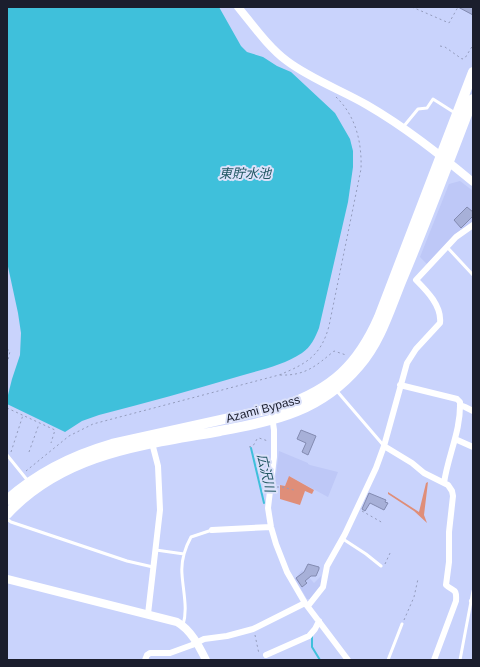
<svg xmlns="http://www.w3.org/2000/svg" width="480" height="667" font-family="Arial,'Noto Sans JP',sans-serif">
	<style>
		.built { fill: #bec8f7 }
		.green { fill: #df8e79 }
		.water { fill: #3fc0db }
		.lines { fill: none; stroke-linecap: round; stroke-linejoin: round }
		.stream { stroke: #3fc0db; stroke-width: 2 }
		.building { fill: #a7b0d8; stroke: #838bb1 }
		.path { stroke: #949cbd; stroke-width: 1; stroke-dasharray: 2 3; stroke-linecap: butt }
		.service { stroke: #fff; stroke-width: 3 }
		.minor { stroke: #fff; stroke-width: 6 }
		.tertiary { stroke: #fff; stroke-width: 8 }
		.primary { stroke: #fff; stroke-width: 10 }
		.labels { text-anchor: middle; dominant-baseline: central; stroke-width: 4; stroke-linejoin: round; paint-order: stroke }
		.street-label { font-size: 12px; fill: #1b1e2d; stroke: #dbe1fa }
		.water-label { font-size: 13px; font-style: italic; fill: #225763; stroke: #dbe1fa }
	</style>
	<rect width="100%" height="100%" fill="#c9d3fc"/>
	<path class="built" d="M 460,181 L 473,191 L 473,221 L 457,233 L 427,264 L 420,257 L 449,184 Z
		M 279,451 L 308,463 L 308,464 L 310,465 L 338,472 L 328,497 L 289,476 L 285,486 L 275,484 Z
		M 302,570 L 314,583 L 321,576 L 321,586 L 310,599 L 307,599 L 295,579 Z"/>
	<path class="green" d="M 289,476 L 314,490 L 312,494 L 305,491 L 300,505 L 280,499 L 280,485 L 285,486 Z
		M 428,482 L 424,515 L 427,523 L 414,511 L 388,494 L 388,492 L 419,512 L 426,483 Z"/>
	<path class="water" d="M 7,7 L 219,7 L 241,46 L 247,52 L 263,57 L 277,66 L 291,72 L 335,113 L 350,139 L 353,151 L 353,167 L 348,202 L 319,328 C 315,338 311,347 302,353 C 284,365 261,370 240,376 C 193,390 146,403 99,415 L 82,421 L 65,432 L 7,404 L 7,399 L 12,379 L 20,355 L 21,333 L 18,313 L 7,262 Z"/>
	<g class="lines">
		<path class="stream" d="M 251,448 L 264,503
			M 312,636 L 312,647 L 320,660"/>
	</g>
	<path class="building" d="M 458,7 L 473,7 L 473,15 Z
		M 467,207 L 473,212 L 473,216 L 461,228 L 454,220 Z
		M 301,430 L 316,436 L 308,455 L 302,452 L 306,443 L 297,439 Z
		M 369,493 L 386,500 L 385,502 L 388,503 L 384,510 L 370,503 L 365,511 L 362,509 Z
		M 308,564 L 319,567 L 319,569 L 316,576 L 311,576 L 305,581 L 307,583 L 302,587 L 296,578 L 304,572 Z"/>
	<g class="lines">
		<path class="path" d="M 412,7 L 449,23 L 458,7
			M 440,46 L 445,47 L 462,59 L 465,58 L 473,45
			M 7,349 L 10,351 L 7,365
			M 280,375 C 305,376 316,366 334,351 L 346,355
			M 7,408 L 55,430 L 51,443
			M 249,447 L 253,446 L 257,439 L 259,438 L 268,441
			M 11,452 L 23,415
			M 29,452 L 39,424
			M 26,471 L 69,436 L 93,424 L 279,375 C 306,364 321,356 329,326 L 361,169 C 362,143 356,116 336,97
			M 277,487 L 282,487 L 294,490
			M 362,511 L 383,523
			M 385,564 L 391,551
			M 404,620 L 414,597 L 418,579
			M 255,635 L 259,654"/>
		<path class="service" d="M 404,126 L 418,109 L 427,108 L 433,99 L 455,113
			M 447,247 L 473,275
			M 336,390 L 384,446
			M 7,455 L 28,481
			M 7,519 L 11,522 L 127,561 L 153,567
			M 343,539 L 366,554 L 381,566
			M 156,550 L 184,554
			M 183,625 C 188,609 183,591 182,574 C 181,562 185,548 191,537 L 212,530
			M 388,660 L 402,624
			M 460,660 L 473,591"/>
		<path class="minor" d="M 400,385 L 453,398 L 457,399 L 460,402 C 461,431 448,455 444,483
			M 460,405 L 465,407 L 473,411
			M 272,416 L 274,430 L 274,457 L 268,508 L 271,527 L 276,544 L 287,572 L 305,603 L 348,660
			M 455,439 L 473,447
			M 384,446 L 412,463 L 424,473 L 448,485 L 452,491 L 453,496 L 449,532 L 449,562 L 446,585 C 453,592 457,587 456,601 L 434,660
			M 212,530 L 271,527
			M 472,601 L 473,602
			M 308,606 L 323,587 L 327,566 L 345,534 L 376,468 L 384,446 L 407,363 L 416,349 L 440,323 C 442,306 427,291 416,280 L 456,237 L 473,225
			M 148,614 L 160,510 L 158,466 L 152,443
			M 266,655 L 309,636 L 315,629 L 319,621
			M 145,660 L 147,655 L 150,653 L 170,653 L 192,645 L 204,639 L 227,636 L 253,629 L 305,603"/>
		<path class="tertiary" d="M 238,7 C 252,24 269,48 287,61 C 311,79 341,90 367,105 C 405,127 439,154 473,182
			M 7,579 L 177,622 C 191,630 199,646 206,660"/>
		<path class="primary" d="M 7,500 C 36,474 74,455 112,444 L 283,406 C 332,389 358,365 379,317 L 473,72
			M 7,514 C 64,453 142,445 220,431 C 276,420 320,412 359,366 C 381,341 390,308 403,277 C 428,218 450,158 473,99"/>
	</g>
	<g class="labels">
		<g class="street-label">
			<text transform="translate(263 409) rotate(-15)">Azami Bypass</text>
		</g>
		<g class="water-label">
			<text x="245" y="173">東貯水池</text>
			<text transform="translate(266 473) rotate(77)">広沢川</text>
		</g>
	</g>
	<rect width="480" height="667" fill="none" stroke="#1b1e2d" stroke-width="16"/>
</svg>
